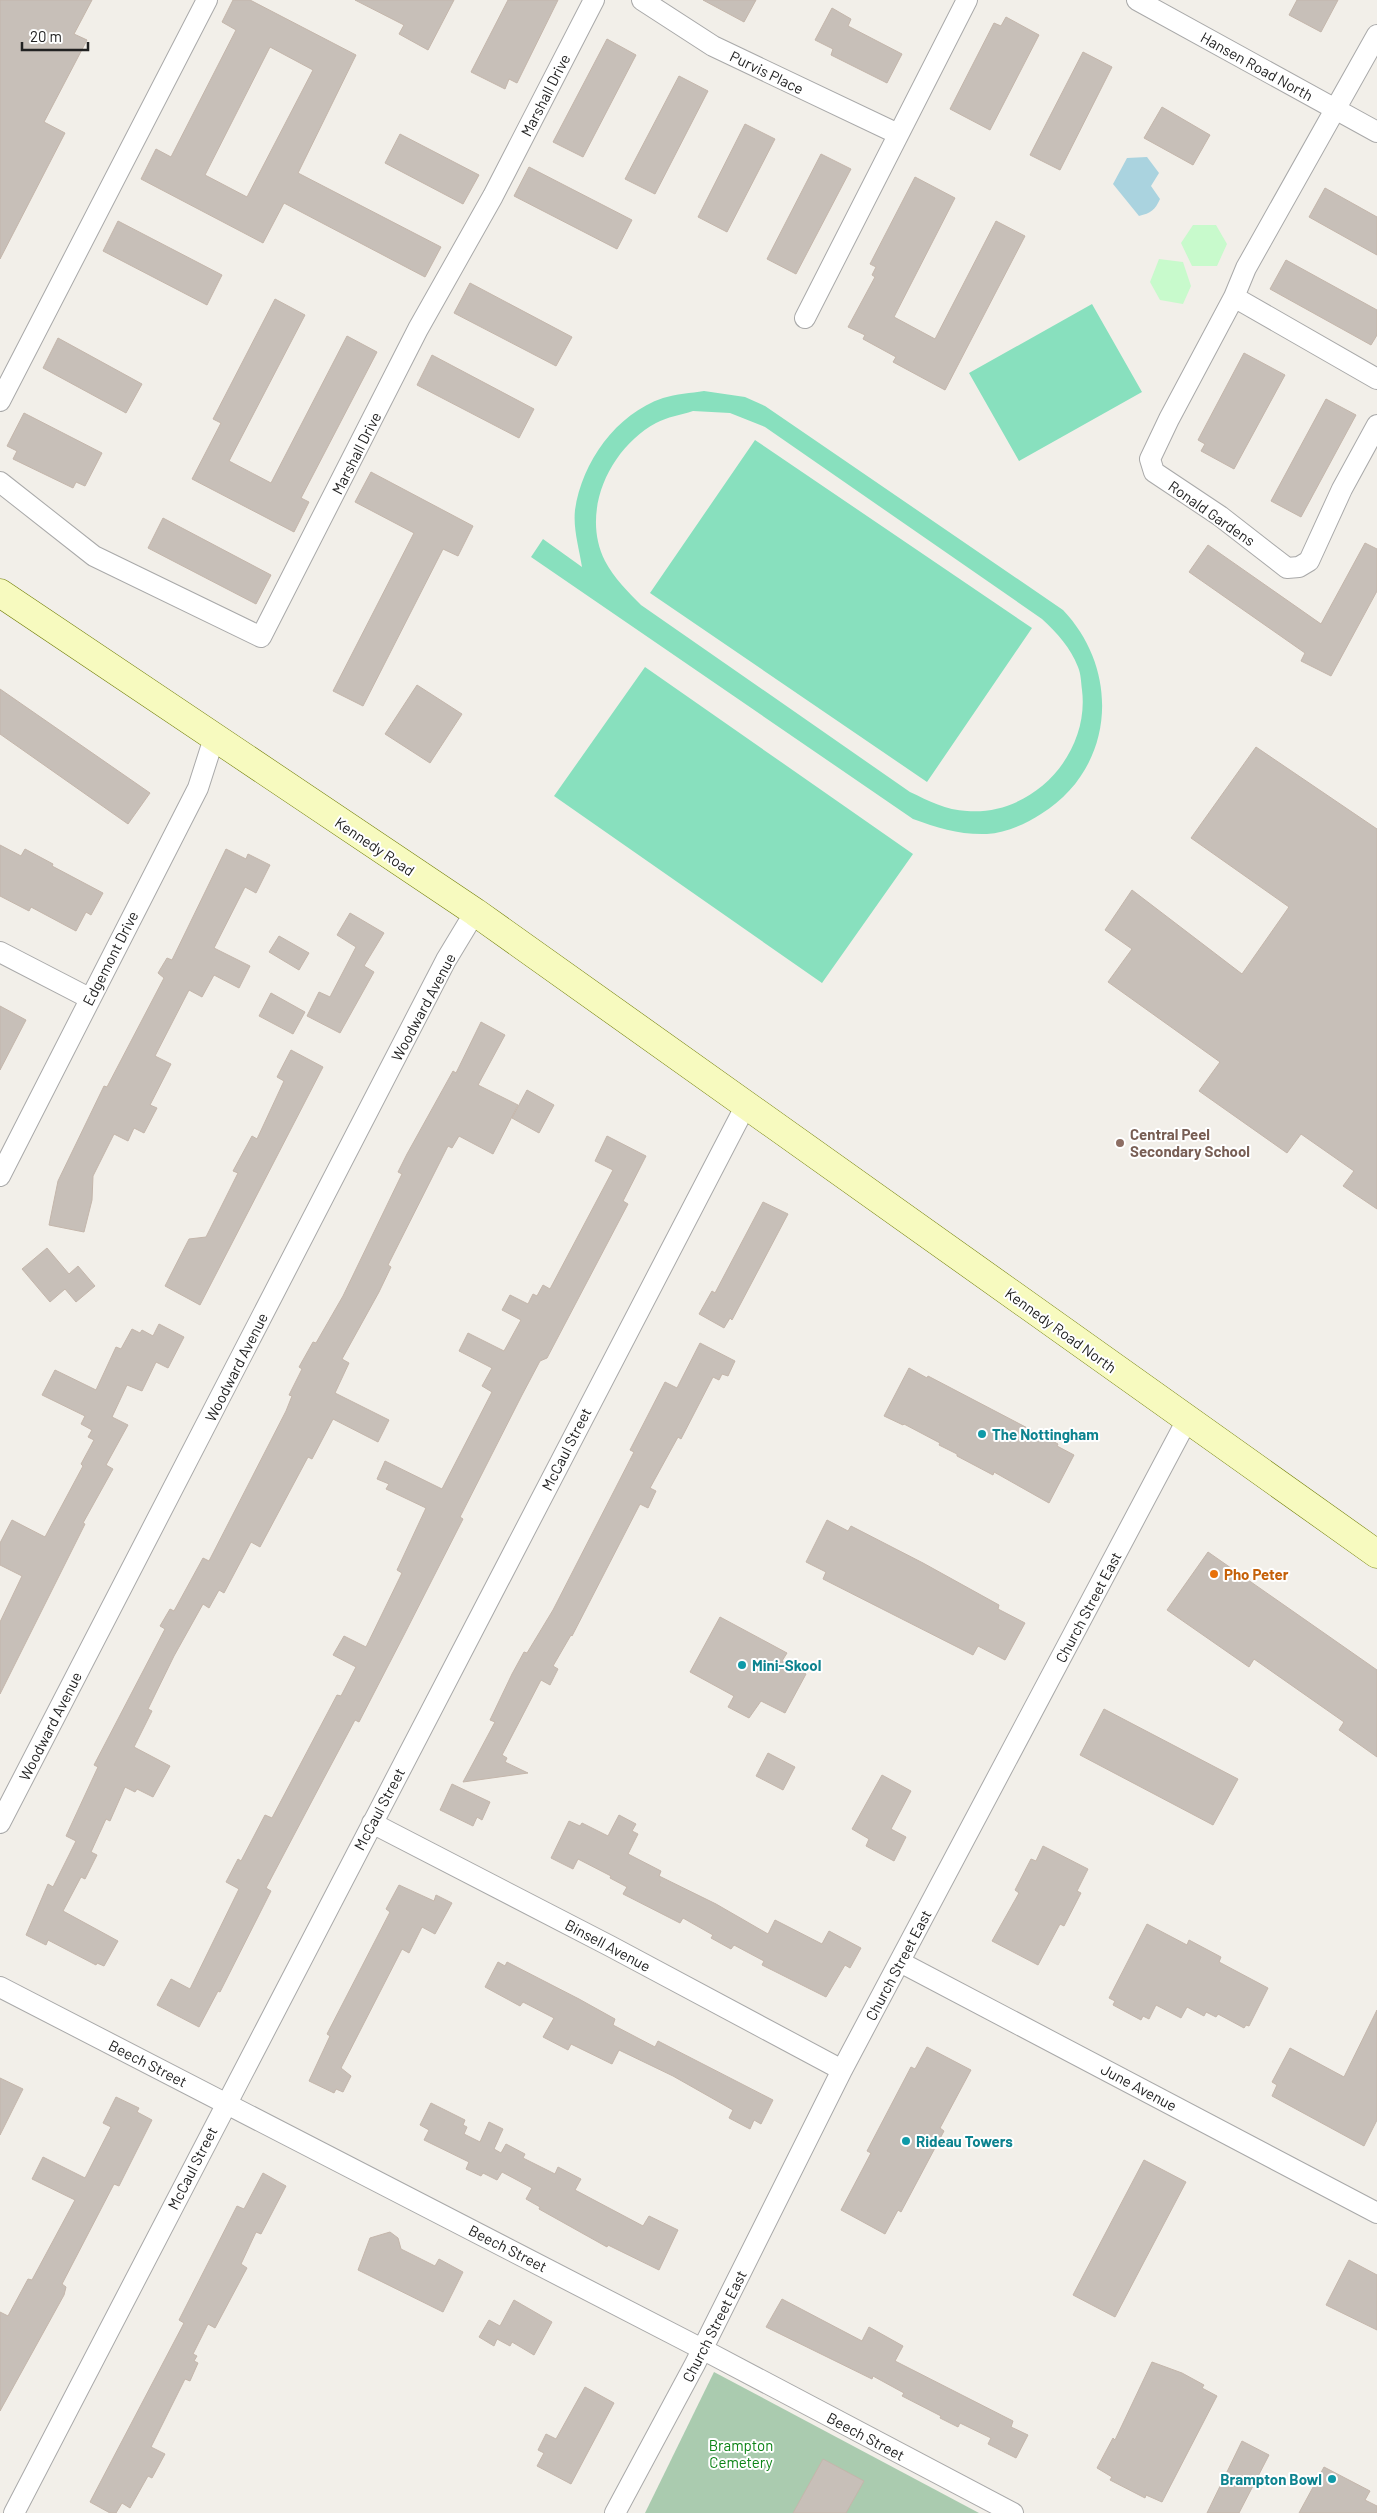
<svg xmlns="http://www.w3.org/2000/svg" width="1377" height="2513" font-family="Barlow,sans-serif">
	<style>
		.cemetery { fill: #aacbaf }
		.park { fill: #c8facc }
		.pitch { fill: #88e0be; fill-rule: evenodd }
		.water { fill: #aad3df }
		.building { fill: #c7bfb8; stroke: #c4b6ab; fill-rule: evenodd }
		.lines { fill: none; stroke-linecap: round; stroke-linejoin: round }
		.street-casing { stroke: #a9a9a9; stroke-width: 22 }
		.secondary-casing { stroke: #707d05; stroke-width: 29 }
		.street { stroke: #fff; stroke-width: 20 }
		.secondary { stroke: #f7fabf; stroke-width: 28 }
		.education-dot { fill: #8d6e63; stroke: #fff; stroke-width: 2 }
		.culture-dot { fill: #0f9aa8; stroke: #fff; stroke-width: 2 }
		.food-dot { fill: #e8710a; stroke: #fff; stroke-width: 2 }
		.labels { text-anchor: middle; dominant-baseline: central; stroke-width: 4; stroke-linejoin: round; paint-order: stroke }
		.street-label { font-size: 15px; fill: #222; stroke: #fff }
		.education-label { font-size: 15px; font-weight: bold; fill: #785e54; stroke: #fff; text-anchor: start }
		.culture-label { font-size: 15px; font-weight: bold; fill: #0d838f; stroke: #fff; text-anchor: start }
		.food-label { font-size: 15px; font-weight: bold; fill: #c56008; stroke: #fff; text-anchor: start }
		.park-label { font-size: 15px; fill: #0c8416; stroke: #fff }
	</style>
	<rect width="100%" height="100%" fill="#f2efe9"/>
	<path class="cemetery" d="M 714,2372 L 979,2513 L 645,2513 Z"/>
	<path class="park" d="M 1193,225 L 1216,225 L 1227,244 L 1217,266 L 1192,266 L 1181,243 Z
		M 1159,259 L 1183,262 L 1191,286 L 1183,304 L 1160,300 L 1150,282 Z"/>
	<path class="pitch" d="M 1092,304 L 1142,392 L 1019,461 L 969,373 Z
		M 704,391 L 745,397 L 765,406 L 1063,610 C 1122,672 1114,769 1041,814 C 1026,824 1005,833 987,834 C 960,835 938,828 913,819 L 531,557 L 543,539 L 582,567 C 579,548 573,529 575,510 C 582,462 616,414 663,398 C 676,394 691,393 704,391 ZM 693,411 L 730,413 L 765,427 L 1042,619 C 1058,634 1070,647 1078,667 C 1081,674 1081,682 1082,690 C 1090,754 1033,816 967,811 C 946,810 929,801 910,792 L 641,605 C 628,592 614,578 605,561 C 580,511 610,448 656,423 C 667,417 681,415 693,411 Z
		M 755,440 L 1032,628 L 927,782 L 650,593 Z
		M 645,667 L 913,854 L 822,983 L 554,796 Z"/>
	<path class="water" d="M 1147,157 L 1159,173 L 1151,186 L 1160,199 C 1155,210 1151,213 1139,216 L 1113,184 L 1127,158 Z"/>
	<path class="building" d="M 0,0 L 92,0 L 74,34 L 87,40 L 44,122 L 65,133 L 0,259 Z
		M 233,0 L 250,0 L 356,55 L 298,173 L 441,247 L 425,277 L 284,203 L 263,243 L 141,179 L 156,149 L 171,157 L 236,30 L 222,22 ZM 270,47 L 313,70 L 247,197 L 205,175 Z
		M 355,0 L 454,0 L 428,50 L 399,34 L 404,25 Z
		M 508,0 L 558,0 L 517,83 L 509,79 L 505,89 L 471,72 Z
		M 703,0 L 756,0 L 744,22 Z
		M 1297,0 L 1338,0 L 1321,32 L 1289,15 Z
		M 832,8 L 851,19 L 848,26 L 902,54 L 887,83 L 831,55 L 833,49 L 815,40 Z
		M 1006,17 L 1039,35 L 990,130 L 950,109 L 994,23 L 1001,26 Z
		M 607,39 L 636,55 L 583,157 L 553,142 Z
		M 1083,52 L 1112,67 L 1060,170 L 1030,155 Z
		M 679,76 L 708,91 L 655,194 L 625,179 Z
		M 1162,107 L 1210,135 L 1193,165 L 1144,138 Z
		M 745,124 L 775,139 L 727,232 L 698,217 Z
		M 400,134 L 479,175 L 463,204 L 385,163 Z
		M 821,154 L 851,169 L 796,274 L 767,259 Z
		M 529,167 L 632,220 L 617,249 L 514,196 Z
		M 915,177 L 955,198 L 894,317 L 935,339 L 996,221 L 1025,236 L 945,390 L 893,362 L 896,357 L 863,339 L 865,335 L 848,327 L 875,277 L 872,275 L 876,267 L 870,264 Z
		M 1325,188 L 1377,217 L 1377,255 L 1309,217 Z
		M 118,221 L 222,275 L 207,305 L 103,251 Z
		M 1286,260 L 1377,310 L 1377,335 L 1371,345 L 1270,289 Z
		M 470,283 L 572,337 L 556,366 L 454,313 Z
		M 275,299 L 305,315 L 229,461 L 271,483 L 347,336 L 377,352 L 301,498 L 309,502 L 294,532 L 192,479 L 221,423 L 213,419 Z
		M 58,338 L 142,384 L 126,413 L 43,368 Z
		M 1244,353 L 1285,375 L 1234,469 L 1201,451 L 1205,444 L 1198,440 Z
		M 432,355 L 534,409 L 519,438 L 417,385 Z
		M 1326,399 L 1356,415 L 1301,517 L 1271,501 Z
		M 24,413 L 102,453 L 85,486 L 76,482 L 73,488 L 13,459 L 17,451 L 7,446 Z
		M 371,472 L 473,526 L 458,556 L 443,549 L 363,706 L 333,691 L 414,533 L 355,502 Z
		M 163,518 L 271,575 L 256,604 L 148,548 Z
		M 1365,543 L 1377,549 L 1377,591 L 1331,676 L 1301,661 L 1305,653 L 1189,572 L 1208,545 L 1321,624 Z
		M 417,685 L 462,714 L 430,763 L 385,734 Z
		M 0,689 L 150,793 L 128,824 L 0,734 Z
		M 1256,747 L 1377,829 L 1377,1209 L 1343,1186 L 1354,1171 L 1301,1134 L 1287,1153 L 1199,1091 L 1220,1062 L 1108,982 L 1132,949 L 1105,930 L 1132,890 L 1242,974 L 1289,907 L 1191,838 Z
		M 0,845 L 21,856 L 25,849 L 53,864 L 52,866 L 103,893 L 91,915 L 86,912 L 76,931 L 31,907 L 29,911 L 0,896 Z
		M 226,849 L 246,859 L 248,854 L 270,865 L 256,893 L 245,887 L 214,948 L 250,966 L 239,988 L 214,975 L 202,997 L 189,990 L 155,1056 L 171,1064 L 150,1105 L 157,1108 L 144,1133 L 134,1128 L 128,1141 L 114,1134 L 93,1176 L 92,1200 L 84,1232 L 49,1225 L 58,1181 L 104,1086 L 107,1087 L 164,978 L 158,973 L 167,958 L 172,960 Z
		M 350,913 L 384,933 L 364,966 L 374,972 L 340,1033 L 307,1016 L 319,992 L 330,997 L 356,947 L 337,935 Z
		M 279,936 L 309,953 L 299,970 L 269,952 Z
		M 271,993 L 305,1012 L 293,1034 L 259,1016 Z
		M 0,1006 L 26,1020 L 0,1070 Z
		M 481,1022 L 505,1035 L 478,1085 L 518,1105 L 493,1154 L 459,1136 L 452,1148 L 448,1146 L 388,1265 L 391,1267 L 379,1292 L 342,1359 L 349,1363 L 335,1393 L 389,1420 L 378,1442 L 333,1419 L 312,1459 L 308,1457 L 260,1547 L 251,1542 L 224,1593 L 219,1590 L 209,1608 L 203,1604 L 174,1656 L 148,1709 L 152,1711 L 134,1747 L 170,1766 L 153,1797 L 137,1789 L 135,1792 L 125,1787 L 110,1821 L 106,1819 L 91,1852 L 97,1855 L 85,1879 L 81,1877 L 63,1911 L 118,1941 L 104,1966 L 97,1963 L 96,1965 L 48,1940 L 46,1945 L 26,1935 L 48,1884 L 53,1887 L 76,1841 L 66,1836 L 98,1767 L 94,1765 L 165,1629 L 160,1626 L 170,1609 L 174,1611 L 203,1558 L 209,1561 L 286,1411 L 292,1396 L 289,1395 L 302,1369 L 299,1367 L 313,1342 L 316,1343 L 343,1296 L 402,1174 L 398,1172 L 407,1154 L 453,1071 L 456,1073 Z
		M 291,1050 L 323,1067 L 200,1305 L 165,1286 L 189,1239 L 206,1237 L 238,1173 L 233,1171 L 252,1136 L 257,1139 L 284,1081 L 277,1077 Z
		M 527,1090 L 554,1105 L 539,1133 L 512,1118 Z
		M 607,1136 L 646,1156 L 623,1201 L 628,1204 L 547,1358 L 540,1361 L 522,1395 L 460,1517 L 463,1519 L 405,1633 L 359,1722 L 355,1720 L 323,1780 L 266,1888 L 271,1891 L 220,1992 L 218,1991 L 199,2027 L 157,2005 L 171,1979 L 190,1989 L 239,1889 L 226,1882 L 238,1859 L 241,1861 L 265,1815 L 272,1818 L 337,1695 L 341,1696 L 356,1667 L 333,1655 L 344,1636 L 366,1647 L 402,1573 L 397,1570 L 426,1508 L 386,1489 L 389,1484 L 377,1479 L 385,1461 L 442,1489 L 492,1392 L 482,1386 L 492,1368 L 459,1351 L 468,1333 L 504,1351 L 521,1320 L 502,1310 L 510,1295 L 528,1304 L 533,1294 L 537,1296 L 543,1285 L 550,1289 L 613,1170 L 595,1161 Z
		M 763,1202 L 788,1214 L 732,1320 L 730,1318 L 724,1328 L 699,1314 L 712,1291 L 715,1293 Z
		M 47,1248 L 69,1274 L 78,1266 L 95,1286 L 76,1302 L 65,1289 L 50,1302 L 22,1269 Z
		M 159,1324 L 184,1337 L 168,1368 L 156,1362 L 142,1391 L 127,1385 L 112,1417 L 128,1425 L 106,1465 L 113,1469 L 83,1523 L 85,1524 L 0,1694 L 0,1622 L 22,1576 L 0,1565 L 0,1543 L 12,1520 L 45,1537 L 83,1466 L 81,1464 L 94,1440 L 88,1437 L 92,1430 L 81,1424 L 85,1416 L 42,1395 L 55,1370 L 96,1390 L 116,1347 L 121,1349 L 132,1329 L 140,1333 L 142,1330 L 153,1336 Z
		M 700,1343 L 735,1361 L 728,1376 L 722,1374 L 719,1380 L 713,1377 L 681,1439 L 678,1437 L 650,1488 L 656,1491 L 648,1508 L 640,1504 L 572,1636 L 571,1635 L 553,1666 L 558,1669 L 550,1685 L 541,1680 L 502,1755 L 507,1758 L 505,1762 L 528,1773 L 463,1782 L 495,1722 L 490,1720 L 512,1674 L 524,1652 L 527,1653 L 553,1610 L 634,1452 L 630,1450 L 665,1382 L 677,1388 Z
		M 909,1368 L 927,1378 L 928,1376 L 1058,1444 L 1057,1446 L 1074,1455 L 1049,1503 L 994,1472 L 993,1475 L 957,1456 L 957,1454 L 939,1445 L 940,1443 L 904,1424 L 903,1425 L 884,1416 Z
		M 827,1520 L 848,1531 L 851,1526 L 923,1563 L 999,1605 L 998,1609 L 1025,1623 L 1005,1660 L 978,1646 L 973,1655 L 823,1579 L 826,1572 L 806,1562 Z
		M 1208,1552 L 1377,1670 L 1377,1757 L 1339,1730 L 1344,1722 L 1254,1659 L 1249,1667 L 1167,1610 Z
		M 720,1617 L 787,1653 L 782,1661 L 806,1674 L 785,1713 L 761,1701 L 749,1718 L 728,1707 L 734,1696 L 690,1672 Z
		M 1104,1709 L 1238,1779 L 1213,1825 L 1080,1755 Z
		M 768,1753 L 795,1767 L 783,1790 L 756,1776 Z
		M 882,1775 L 911,1791 L 891,1829 L 906,1837 L 894,1861 L 866,1846 L 869,1839 L 852,1829 Z
		M 452,1784 L 490,1802 L 482,1820 L 477,1817 L 473,1826 L 440,1810 Z
		M 619,1815 L 636,1824 L 632,1831 L 638,1834 L 628,1854 L 661,1871 L 659,1876 L 716,1904 L 768,1934 L 775,1920 L 822,1944 L 829,1931 L 861,1948 L 850,1968 L 845,1965 L 826,1997 L 762,1965 L 764,1961 L 734,1945 L 731,1949 L 711,1938 L 713,1935 L 683,1918 L 680,1923 L 623,1894 L 627,1887 L 610,1878 L 611,1876 L 578,1859 L 573,1869 L 551,1858 L 569,1821 L 580,1826 L 582,1823 L 608,1836 Z
		M 1043,1846 L 1088,1869 L 1077,1891 L 1081,1893 L 1064,1926 L 1060,1924 L 1038,1965 L 992,1941 L 1019,1893 L 1015,1890 L 1031,1859 L 1036,1861 Z
		M 399,1885 L 434,1901 L 436,1895 L 452,1903 L 435,1934 L 422,1927 L 409,1953 L 402,1949 L 341,2068 L 351,2076 L 343,2092 L 336,2089 L 334,2093 L 309,2081 L 330,2036 L 327,2034 L 390,1912 L 386,1909 Z
		M 1147,1924 L 1187,1945 L 1189,1940 L 1221,1957 L 1219,1962 L 1268,1988 L 1249,2026 L 1246,2025 L 1244,2028 L 1218,2014 L 1216,2017 L 1206,2012 L 1204,2016 L 1187,2007 L 1181,2018 L 1156,2005 L 1149,2019 L 1143,2016 L 1141,2020 L 1113,2005 L 1115,2001 L 1109,1998 Z
		M 498,1962 L 505,1966 L 507,1962 L 579,1999 L 615,2019 L 613,2025 L 655,2047 L 658,2041 L 773,2100 L 761,2124 L 754,2120 L 750,2129 L 729,2118 L 733,2110 L 673,2076 L 619,2050 L 612,2064 L 571,2044 L 568,2050 L 543,2037 L 554,2018 L 523,2002 L 520,2006 L 485,1987 Z
		M 1377,2010 L 1377,2120 L 1364,2146 L 1272,2096 L 1277,2085 L 1272,2082 L 1290,2048 L 1344,2077 Z
		M 927,2047 L 971,2070 L 940,2128 L 944,2131 L 901,2212 L 898,2210 L 885,2234 L 841,2210 L 871,2153 L 867,2151 L 911,2067 L 915,2069 Z
		M 0,2078 L 23,2089 L 0,2135 Z
		M 116,2097 L 139,2108 L 137,2112 L 152,2120 L 119,2186 L 114,2184 L 62,2284 L 66,2287 L 64,2295 L 0,2411 L 0,2312 L 8,2316 L 28,2279 L 32,2280 L 75,2200 L 32,2179 L 43,2157 L 85,2178 L 111,2127 L 103,2123 Z
		M 431,2103 L 465,2120 L 463,2125 L 467,2127 L 464,2134 L 480,2142 L 489,2122 L 503,2129 L 494,2149 L 501,2153 L 506,2144 L 525,2154 L 523,2158 L 555,2174 L 558,2167 L 581,2179 L 575,2190 L 643,2226 L 649,2216 L 678,2230 L 659,2270 L 608,2245 L 607,2247 L 539,2209 L 540,2207 L 526,2199 L 532,2188 L 502,2172 L 497,2180 L 483,2173 L 481,2176 L 466,2169 L 469,2162 L 424,2140 L 429,2130 L 420,2125 Z
		M 1144,2160 L 1186,2182 L 1115,2317 L 1073,2295 Z
		M 263,2173 L 286,2186 L 261,2234 L 256,2232 L 241,2264 L 247,2268 L 215,2328 L 208,2324 L 193,2354 L 197,2356 L 194,2361 L 198,2363 L 190,2381 L 185,2379 L 151,2447 L 165,2454 L 152,2478 L 148,2476 L 130,2508 L 122,2503 L 116,2513 L 110,2513 L 90,2502 L 184,2323 L 179,2320 L 237,2206 L 244,2209 Z
		M 390,2232 L 398,2238 L 401,2249 L 435,2266 L 439,2259 L 463,2272 L 443,2312 L 358,2270 L 370,2238 Z
		M 1349,2260 L 1377,2275 L 1377,2330 L 1326,2305 Z
		M 782,2299 L 862,2341 L 869,2327 L 903,2346 L 895,2361 L 1013,2421 L 1011,2427 L 1028,2435 L 1016,2458 L 988,2444 L 991,2438 L 960,2423 L 958,2427 L 940,2418 L 941,2416 L 902,2396 L 904,2393 L 873,2376 L 872,2379 L 766,2327 Z
		M 514,2300 L 552,2322 L 534,2355 L 512,2342 L 510,2346 L 497,2339 L 494,2346 L 479,2337 L 489,2320 L 500,2326 Z
		M 1152,2362 L 1182,2373 L 1204,2385 L 1202,2388 L 1217,2396 L 1162,2502 L 1146,2495 L 1145,2498 L 1110,2480 L 1112,2477 L 1097,2468 L 1113,2438 L 1115,2440 Z
		M 585,2387 L 614,2403 L 571,2484 L 537,2466 L 544,2453 L 538,2450 L 546,2434 L 556,2439 Z
		M 1242,2441 L 1269,2455 L 1239,2513 L 1207,2513 Z
		M 823,2459 L 864,2481 L 846,2513 L 793,2513 Z
		M 1324,2467 L 1370,2491 L 1365,2500 L 1377,2506 L 1377,2513 L 1299,2513 Z"/>
	<g class="lines">
		<g class="street-casing">
			<path id="street" d="M 642,0 L 713,46 L 898,134
				M 1137,0 L 1377,132
				M 1377,35 L 1246,268 L 1234,297 L 1169,419 L 1150,459 L 1154,472 L 1220,516 L 1287,568 L 1299,567 L 1309,561 L 1342,489 L 1377,425
				M 1234,297 L 1377,379
				M 805,318 L 967,0
				M 0,401 L 207,0
				M 0,482 L 94,556 L 261,637 L 418,329 L 493,196 L 594,0
				M 0,952 L 89,998
				M 0,1176 L 198,788 L 214,738
				M 0,1823 L 446,960 L 475,912
				M 372,1823 L 610,1946 L 842,2070
				M 900,1962 L 1377,2213
				M 0,1987 L 702,2349 L 1013,2513
				M 14,2513 L 746,1105
				M 615,2513 L 695,2364 L 842,2070 L 1187,1420"/>
		</g>
		<g class="secondary-casing">
			<path id="secondary" d="M 0,593 L 475,912 L 1377,1554"/>
		</g>
		<use href="#street" class="street"/>
		<use href="#secondary" class="secondary"/>
	</g>
	<circle class="education-dot" cx="1120" cy="1143" r="5"/>
	<g class="culture-dot">
		<circle cx="982" cy="1434" r="5"/>
		<circle cx="742" cy="1665" r="5"/>
		<circle cx="906" cy="2141" r="5"/>
		<circle cx="1332" cy="2479" r="5"/>
	</g>
	<circle class="food-dot" cx="1214" cy="1574" r="5"/>
	<g class="labels">
		<g class="street-label">
			<text transform="translate(1257 66) rotate(29)">Hansen Road North</text>
			<text transform="translate(767 72) rotate(26)">Purvis Place</text>
			<text transform="translate(545 95) rotate(-63)">Marshall Drive</text>
			<text transform="translate(356 453) rotate(-63)">Marshall Drive</text>
			<text transform="translate(1212 513) rotate(35)">Ronald Gardens</text>
			<text transform="translate(375 846) rotate(34)">Kennedy Road</text>
			<text transform="translate(110 958) rotate(-63)">Edgemont Drive</text>
			<text transform="translate(423 1007) rotate(-62)">Woodward Avenue</text>
			<text transform="translate(1061 1330) rotate(36)">Kennedy Road North</text>
			<text transform="translate(236 1367) rotate(-63)">Woodward Avenue</text>
			<text transform="translate(566 1449) rotate(-63)">McCaul Street</text>
			<text transform="translate(1088 1607) rotate(-62)">Church Street East</text>
			<text transform="translate(50 1726) rotate(-63)">Woodward Avenue</text>
			<text transform="translate(379 1809) rotate(-62)">McCaul Street</text>
			<text transform="translate(608 1945) rotate(28)">Binsell Avenue</text>
			<text transform="translate(898 1965) rotate(-62)">Church Street East</text>
			<text transform="translate(148 2063) rotate(27)">Beech Street</text>
			<text transform="translate(1139 2087) rotate(28)">June Avenue</text>
			<text transform="translate(192 2168) rotate(-63)">McCaul Street</text>
			<text transform="translate(508 2248) rotate(27)">Beech Street</text>
			<text transform="translate(714 2326) rotate(-63)">Church Street East</text>
			<text transform="translate(866 2436) rotate(28)">Beech Street</text>
		</g>
		<g class="education-label">
			<text x="1130" y="1134">Central Peel<tspan x="1130" dy="17">Secondary School</tspan></text>
		</g>
		<g class="culture-label">
			<text x="992" y="1434">The Nottingham</text>
			<text x="752" y="1665">Mini-Skool</text>
			<text x="916" y="2141">Rideau Towers</text>
			<text x="1322" y="2479" text-anchor="end">Brampton Bowl</text>
		</g>
		<g class="food-label">
			<text x="1224" y="1574">Pho Peter</text>
		</g>
		<g class="park-label">
			<text x="741" y="2445">Brampton<tspan x="741" dy="17">Cemetery</tspan></text>
		</g>
	</g>
	<path d="M22 42v8h66v-8" fill="none" stroke="#222222" stroke-width="2.5"/>
	<text x="30" y="42" font-size="15" fill="#222222" stroke="#ffffff" stroke-width="4" paint-order="stroke">20 m</text>
</svg>
